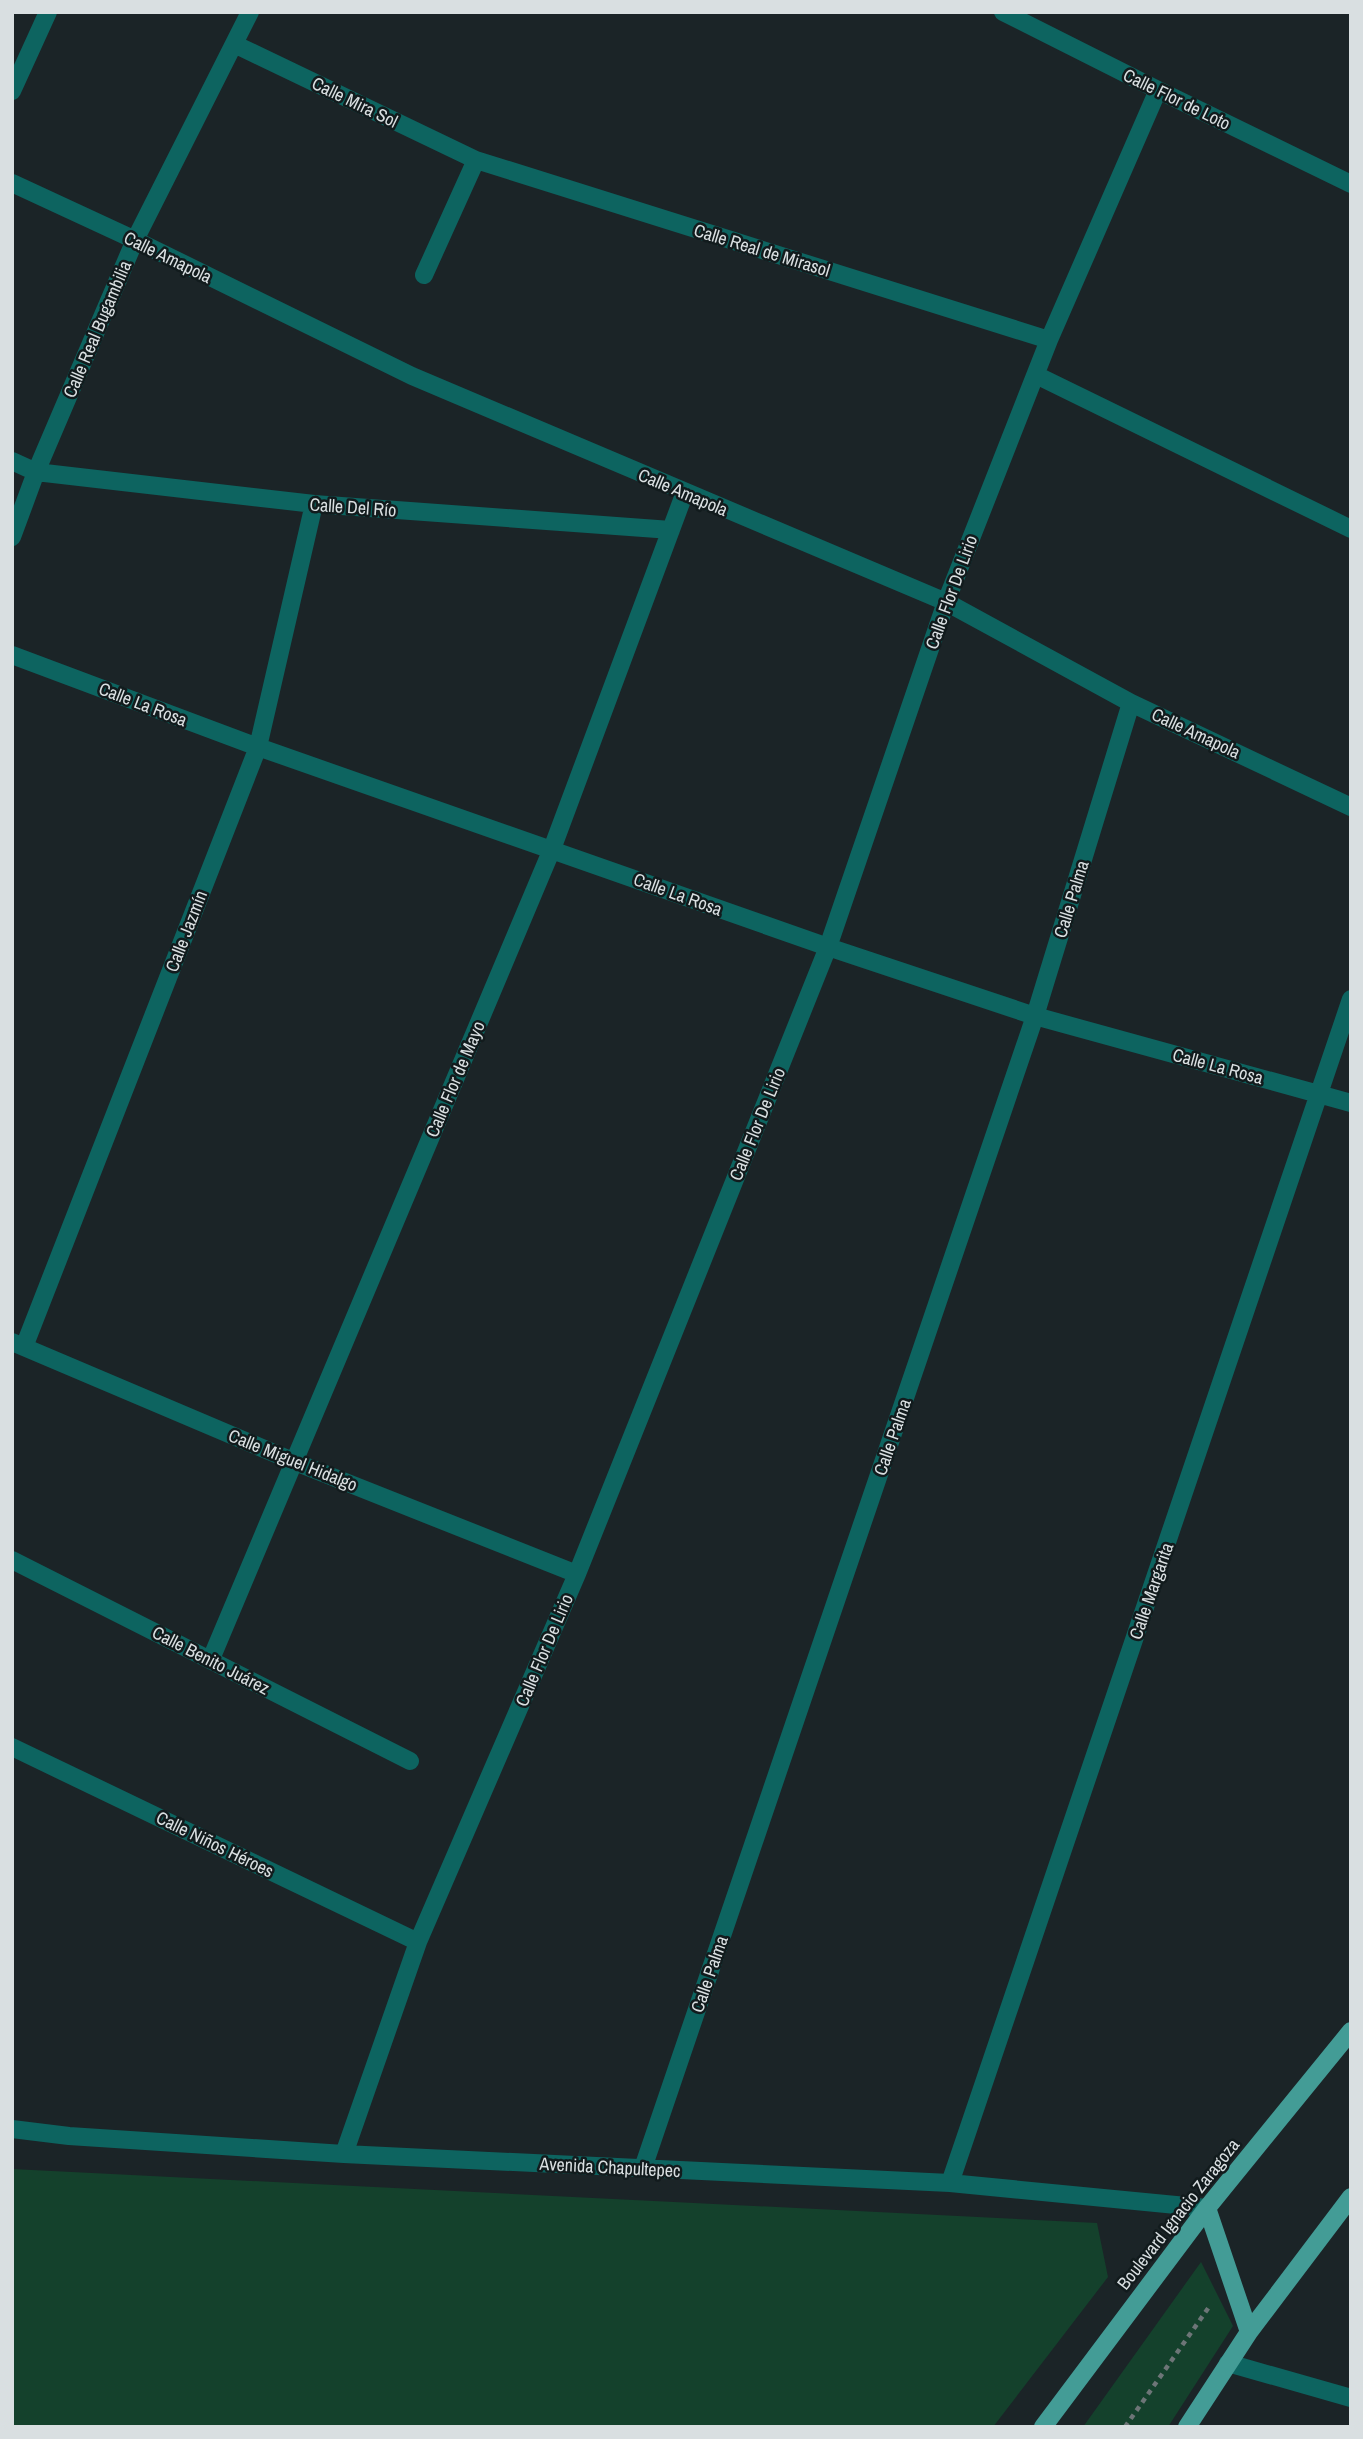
<svg xmlns="http://www.w3.org/2000/svg" width="1363" height="2439" font-family="'Archivo Narrow',sans-serif">
	<style>
		.green { fill: #14412c }
		.lines { fill: none; stroke-linecap: round; stroke-linejoin: round }
		.path { stroke: #6d7577; stroke-width: 4.5; stroke-dasharray: 5 5; stroke-linecap: butt }
		.minor { stroke: #0d6460; stroke-width: 18 }
		.major { stroke: #439c96; stroke-width: 18 }
		.labels { text-anchor: middle; dominant-baseline: central; stroke-width: 5; stroke-linejoin: round; paint-order: stroke }
		.street-label { font-size: 18px; fill: #d9dfe1; stroke: #121b1d }
	</style>
	<rect width="100%" height="100%" fill="#1b2427"/>
	<path class="green" d="M 12,2169 L 1097,2223 L 1108,2277 L 993,2427 L 12,2427 Z
		M 1201,2262 L 1233,2326 L 1168,2427 L 1083,2427 Z"/>
	<g class="lines">
		<path class="path" d="M 1125,2427 L 1209,2307"/>
		<path class="minor" d="M 1003,12 L 1158,90 L 1351,184
			M 234,44 L 476,160 L 1049,340
			M 12,91 L 48,12
			M 12,183 L 135,240 L 412,376 L 946,602 L 1131,703 L 1351,807
			M 424,275 L 476,160
			M 1036,375 L 1351,529
			M 12,461 L 36,472 L 314,504 L 671,530
			M 12,537 L 36,472 L 135,240 L 250,12
			M 12,655 L 258,747 L 828,947 L 1035,1016 L 1351,1103
			M 12,1342 L 295,1462 L 577,1574
			M 24,1347 L 258,747 L 314,504
			M 12,1560 L 410,1761
			M 211,1659 L 552,849 L 685,492
			M 12,1747 L 418,1942
			M 12,2129 L 69,2136 L 344,2154 L 950,2183 L 1207,2208
			M 344,2154 L 418,1942 L 577,1574 L 828,947 L 946,602 L 1049,340 L 1158,90
			M 643,2168 L 1035,1016 L 1131,703
			M 950,2183 L 1351,999
			M 1228,2363 L 1351,2398"/>
		<path class="major" d="M 1207,2208 L 1249,2332
			M 1043,2427 L 1207,2208 L 1351,2031
			M 1187,2427 L 1249,2332 L 1351,2197"/>
	</g>
	<g class="labels">
		<g class="street-label">
			<text transform="translate(1177 99) rotate(26)">Calle Flor de Loto</text>
			<text transform="translate(355 102) rotate(26)">Calle Mira Sol</text>
			<text transform="translate(762 250) rotate(17)">Calle Real de Mirasol</text>
			<text transform="translate(168 257) rotate(26)">Calle Amapola</text>
			<text transform="translate(97 329) rotate(-67)">Calle Real Bugambilia</text>
			<text transform="translate(683 492) rotate(23)">Calle Amapola</text>
			<text transform="translate(353 507) rotate(4)">Calle Del Río</text>
			<text transform="translate(951 592) rotate(-70)">Calle Flor De Lirio</text>
			<text transform="translate(143 704) rotate(21)">Calle La Rosa</text>
			<text transform="translate(1196 733) rotate(25)">Calle Amapola</text>
			<text transform="translate(678 894) rotate(20)">Calle La Rosa</text>
			<text transform="translate(1071 899) rotate(-73)">Calle Palma</text>
			<text transform="translate(186 931) rotate(-69)">Calle Jazmín</text>
			<text transform="translate(1218 1066) rotate(15)">Calle La Rosa</text>
			<text transform="translate(455 1079) rotate(-67)">Calle Flor de Mayo</text>
			<text transform="translate(757 1124) rotate(-68)">Calle Flor De Lirio</text>
			<text transform="translate(892 1437) rotate(-71)">Calle Palma</text>
			<text transform="translate(293 1460) rotate(22)">Calle Miguel Hidalgo</text>
			<text transform="translate(1151 1591) rotate(-71)">Calle Margarita</text>
			<text transform="translate(544 1650) rotate(-67)">Calle Flor De Lirio</text>
			<text transform="translate(211 1660) rotate(27)">Calle Benito Juárez</text>
			<text transform="translate(215 1844) rotate(26)">Calle Niños Héroes</text>
			<text transform="translate(709 1974) rotate(-71)">Calle Palma</text>
			<text transform="translate(610 2167) rotate(3)">Avenida Chapultepec</text>
			<text transform="translate(1178 2214) rotate(-52)">Boulevard Ignacio Zaragoza</text>
		</g>
	</g>
	<rect width="1363" height="2439" fill="none" stroke="#d9dfe1" stroke-width="28"/>
</svg>
